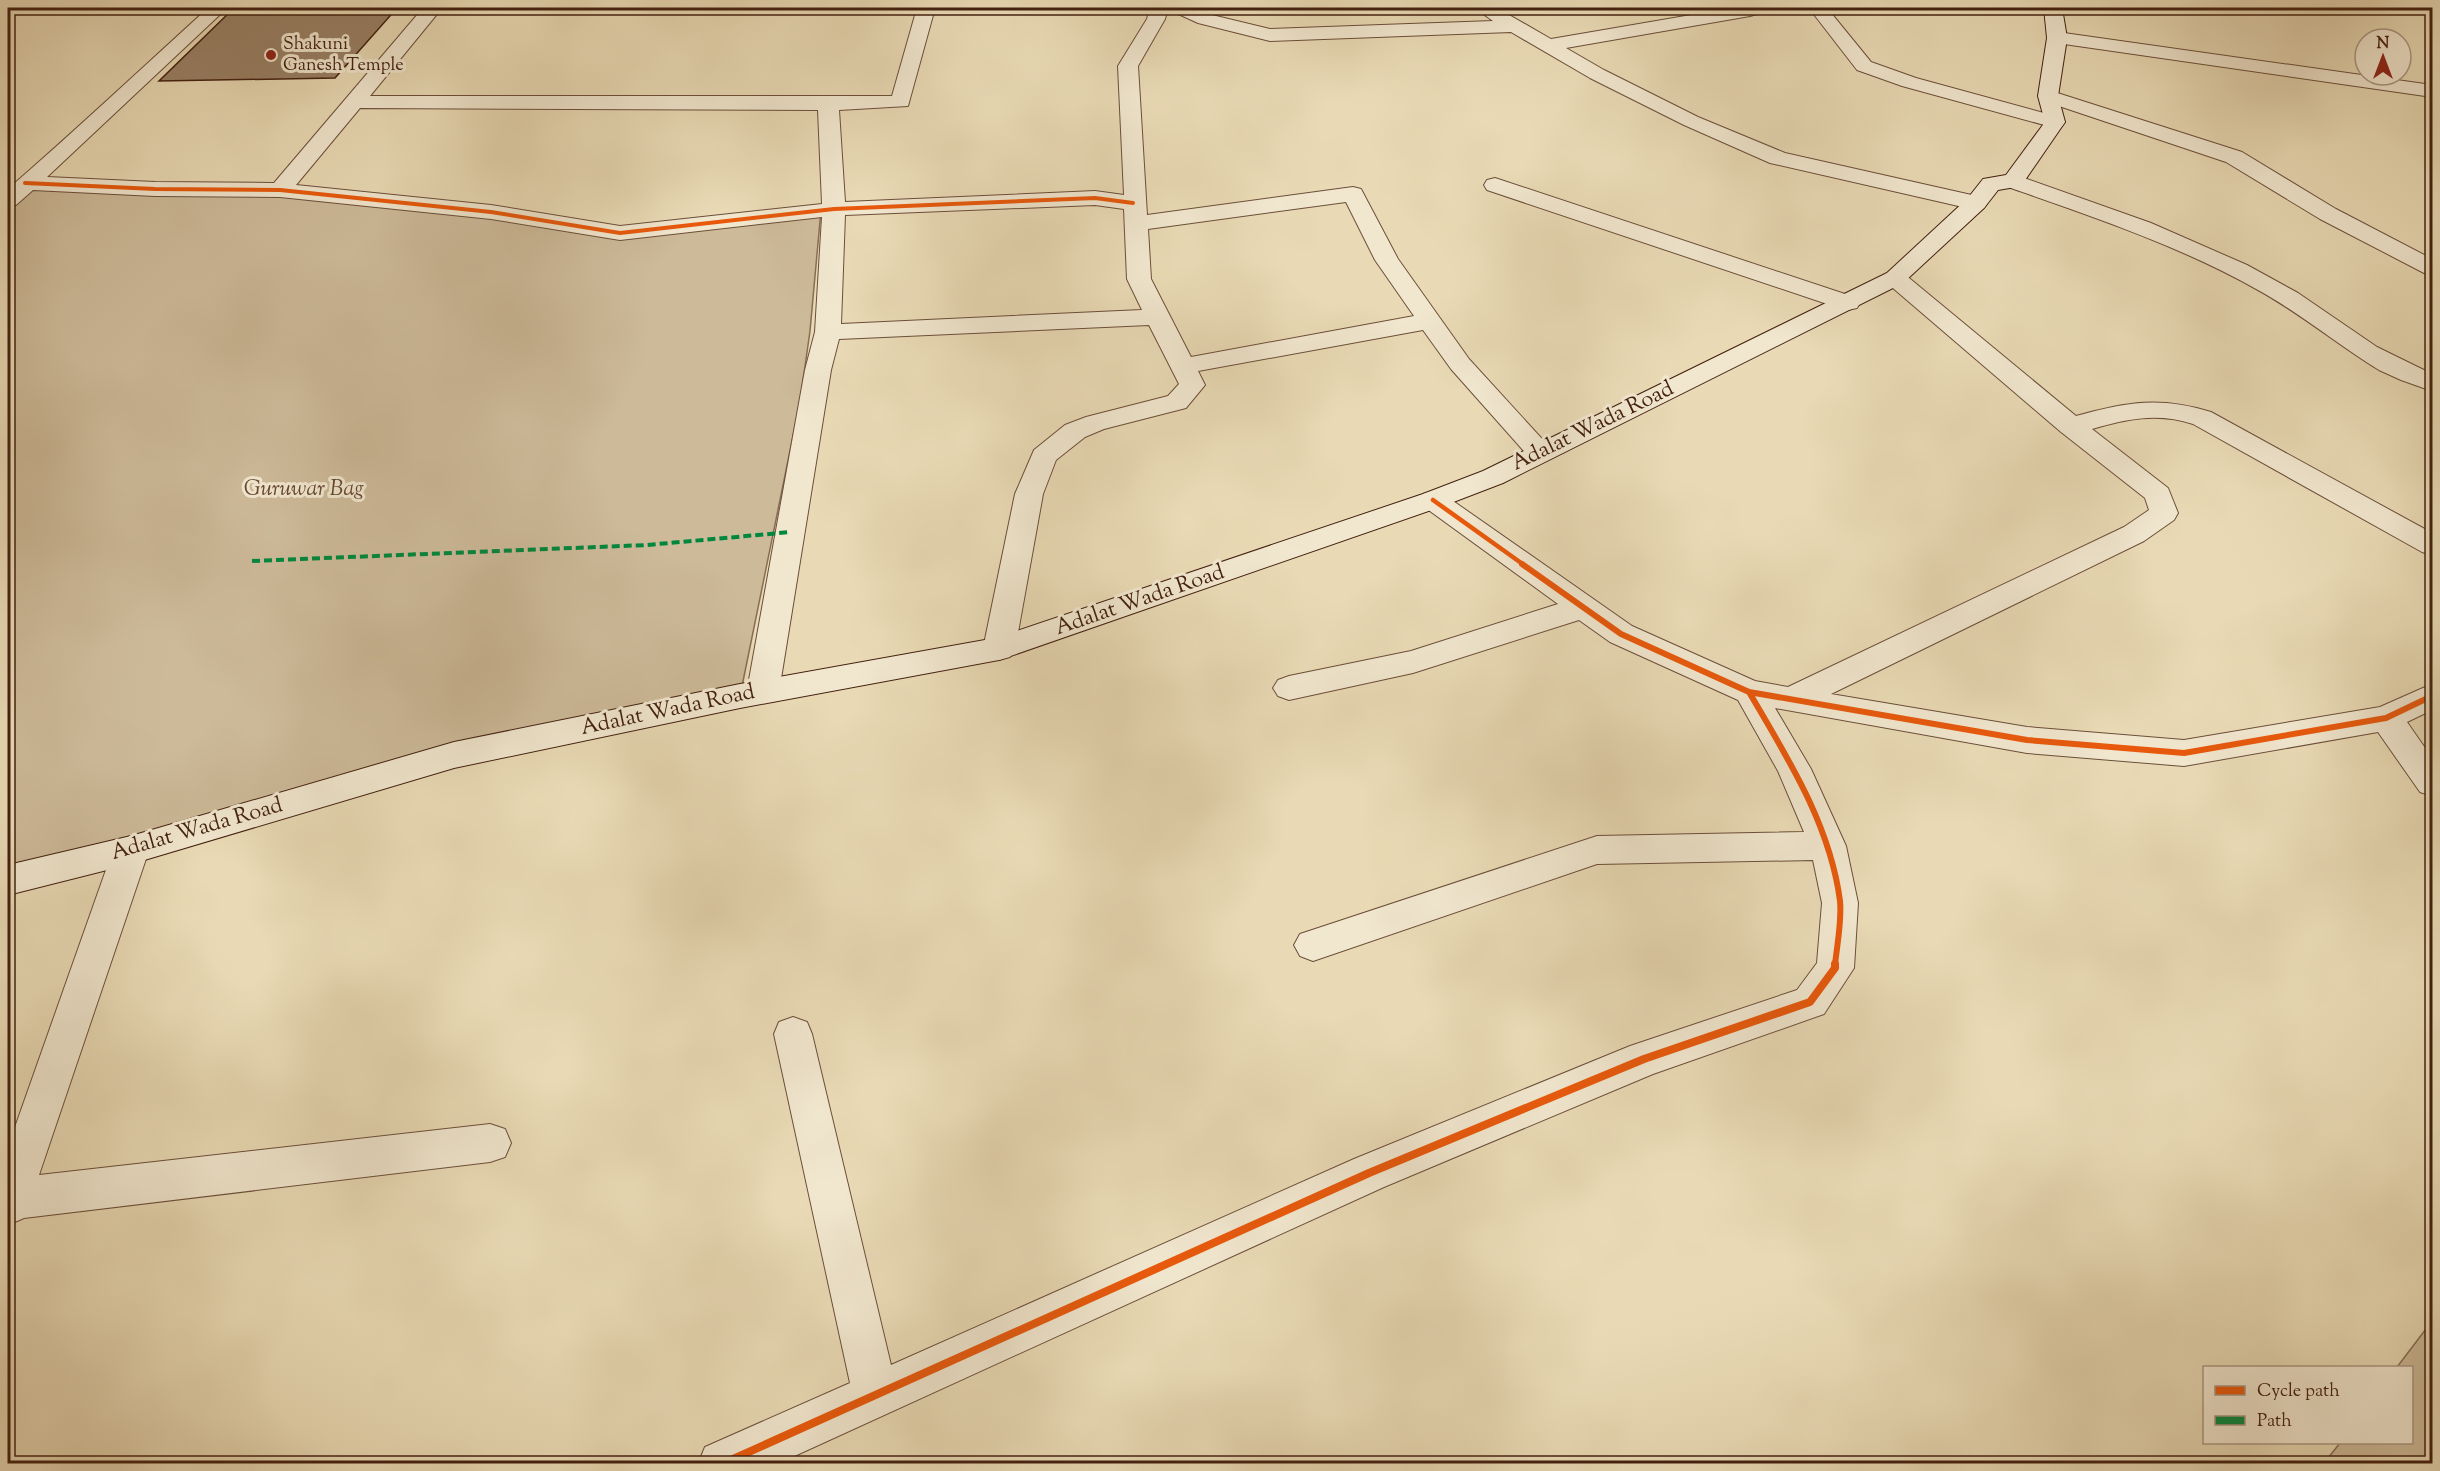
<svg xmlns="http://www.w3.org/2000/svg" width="2440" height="1471" font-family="'Sorts Mill Goudy',serif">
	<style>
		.green { fill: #cdba99; stroke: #886d54; stroke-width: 1.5 }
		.building { fill: #998166; stroke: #432010; stroke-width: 1.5 }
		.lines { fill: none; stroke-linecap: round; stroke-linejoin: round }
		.street-casing { stroke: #6c4e39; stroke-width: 2 }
		.secondary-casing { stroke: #432010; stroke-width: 2 }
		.street { fill: #f1e7cf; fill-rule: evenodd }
		.secondary { fill: #f1e7cf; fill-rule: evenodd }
		.quiet { stroke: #00873e; stroke-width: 4; stroke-dasharray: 8 4; stroke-linecap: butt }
		.cycleway-far3-casing { stroke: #f1e7cf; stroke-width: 6 }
		.cycleway-far2-casing { stroke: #f1e7cf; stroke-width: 8 }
		.cycleway-far1-casing { stroke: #f1e7cf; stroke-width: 10 }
		.cycleway-casing { stroke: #f1e7cf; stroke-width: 11 }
		.cycleway-far3 { stroke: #e8590c; stroke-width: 4 }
		.cycleway-far2 { stroke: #e8590c; stroke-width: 4.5 }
		.cycleway-far1 { stroke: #e8590c; stroke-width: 6 }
		.cycleway { stroke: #e8590c; stroke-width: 8 }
		.poi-dot { fill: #8f2418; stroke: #f1e7cf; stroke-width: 2 }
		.labels { text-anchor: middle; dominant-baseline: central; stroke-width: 6; stroke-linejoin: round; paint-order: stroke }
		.far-poi-label { font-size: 18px; fill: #432010; stroke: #f1e7cf; text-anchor: start }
		.street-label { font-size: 22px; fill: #432010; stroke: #f1e7cf }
		.park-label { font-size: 22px; font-style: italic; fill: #664632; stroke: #f1e7cf }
	</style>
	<rect width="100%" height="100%" fill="#e9dab5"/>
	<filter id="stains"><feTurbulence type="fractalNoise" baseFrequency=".00333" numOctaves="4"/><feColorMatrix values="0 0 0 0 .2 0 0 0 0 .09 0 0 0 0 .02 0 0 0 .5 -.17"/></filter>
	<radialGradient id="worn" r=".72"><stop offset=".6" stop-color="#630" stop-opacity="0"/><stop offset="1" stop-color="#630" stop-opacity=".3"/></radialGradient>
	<path class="green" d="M 30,185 L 280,190 L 620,233 L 821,210 L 810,331 L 800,402 L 740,696 L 454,755 L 131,850 L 8,880 L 8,208 Z
		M 2432,1321 L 2432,1463 L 2324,1463 L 2340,1443 L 2412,1442 L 2412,1368 L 2397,1367 Z"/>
	<path class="building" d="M 234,8 L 397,8 L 335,78 L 159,81 Z"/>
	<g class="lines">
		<g class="street-casing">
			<path id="street" d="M 208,8 L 227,8 L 47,177 L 155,182 L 274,183 L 423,8 L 442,8 L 370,96 L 892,96 L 917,8 L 935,8 L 908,106 L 839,110 L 845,202 L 1095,191 L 1124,195 L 1118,66 L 1147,19 L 1150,8 L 1168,8 L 1165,19 L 1138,66 L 1147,215 L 1353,187 L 1361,189 L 1398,259 L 1469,359 L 1554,452 L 1550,458 L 1540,461 L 1530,458 L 1451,369 L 1423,330 L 1198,371 L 1205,385 L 1186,408 L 1104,429 L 1085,437 L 1056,460 L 1043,494 L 1015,649 L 1010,657 L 999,660 L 988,657 L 983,649 L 1015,494 L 1034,450 L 1065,425 L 1086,417 L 1168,396 L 1179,384 L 1149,325 L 839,339 L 831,370 L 779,691 L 774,699 L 763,703 L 752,699 L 747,691 L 805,370 L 815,332 L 822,217 L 620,240 L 491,219 L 280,197 L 155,196 L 33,190 L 16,205 L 8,207 L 8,189 C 75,131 142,68 208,8 ZM 360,108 L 818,110 L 822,204 L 620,226 L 491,205 L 296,185 ZM 1346,202 L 1375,260 L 1414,316 L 1191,357 L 1151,279 L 1148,229 ZM 1095,205 L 1124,209 L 1127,279 L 1142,310 L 841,324 L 845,215 Z
				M 1172,8 L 1195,8 L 1212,15 L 1270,29 L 1493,21 L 1475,8 L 1497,8 L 1551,39 L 1732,8 L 1758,8 L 1759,10 L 1757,14 L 1750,16 L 1566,48 L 1604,70 L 1698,117 L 1785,153 L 1976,196 L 1984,198 L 1987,203 L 1984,208 L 1976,210 L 1770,163 L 1684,125 L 1590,78 L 1511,32 L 1270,41 L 1198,23 L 1174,12 Z
				M 1809,8 L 1827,8 L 1871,62 L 1916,78 L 2062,118 L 2065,122 L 2062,126 L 2055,128 L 2048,126 L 1902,86 L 1857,70 Z
				M 2057,32 L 2432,85 L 2432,97 L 2050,42 L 2047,38 L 2050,34 Z
				M 2048,90 L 2242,152 L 2336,209 L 2432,259 L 2432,275 L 2424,273 L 2320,219 L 2226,162 L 2041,100 L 2038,96 L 2041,92 Z
				M 2013,174 L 2151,223 L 2247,265 L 2298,293 L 2377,347 L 2432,374 L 2432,391 L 2401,380 L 2379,370 C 2338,345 2300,313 2258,290 C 2178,245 2091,216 2005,186 L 2002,181 L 2005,176 Z
				M 1495,178 L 1857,298 L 1860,303 L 1857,308 L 1848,310 L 1839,308 L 1487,190 L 1484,185 L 1487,180 Z
				M 1895,271 L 1903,273 L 2076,416 C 2126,402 2160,396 2211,412 L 2432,533 L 2432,555 L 2422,552 L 2193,424 C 2158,412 2126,419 2092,429 L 2168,488 L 2178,513 L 2174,520 L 2144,541 L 1831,694 L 2027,727 L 2184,740 L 2380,707 L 2432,684 L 2432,710 L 2407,722 L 2432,758 L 2432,796 L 2420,792 L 2378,732 L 2184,766 L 2027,753 L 1775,708 L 1811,769 L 1846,846 L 1858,903 L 1854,968 L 1824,1014 L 1653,1074 L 1384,1187 L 777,1464 L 698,1464 L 705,1447 L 850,1383 L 774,1034 L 779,1022 L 793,1017 L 807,1022 L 812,1034 L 891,1365 L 1354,1159 L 1630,1046 L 1797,990 L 1817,963 L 1822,903 L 1813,860 L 1597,864 L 1313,961 L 1300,956 L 1294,945 L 1300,934 L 1597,836 L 1804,832 L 1778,771 L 1738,700 L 1610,642 L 1579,620 L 1413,673 L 1289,700 L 1278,696 L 1273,688 L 1278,680 L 1289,676 L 1411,651 L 1558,604 L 1423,506 L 1419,500 L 1423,494 L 1433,491 L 1443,494 L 1632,626 L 1755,681 L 1788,687 L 2124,527 L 2149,510 L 2145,498 L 2061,432 L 1887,283 L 1883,278 L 1887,273 Z
				M 131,836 L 143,840 L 149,850 L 39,1175 L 490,1124 L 505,1129 L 511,1143 L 505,1157 L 490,1162 L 24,1218 L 8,1225 L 8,1147 L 113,850 L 119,840 Z"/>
		</g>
		<g class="secondary-casing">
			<path id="secondary" d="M 2044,8 L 2062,8 L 2067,38 L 2058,96 L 2065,122 L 2021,186 L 1998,190 L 1984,208 L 1903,283 L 1503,483 L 1443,506 L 999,660 L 740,708 L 454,768 L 131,864 L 8,895 L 8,865 L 131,836 L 454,742 L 740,684 L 996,638 L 1423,494 L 1483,471 L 1887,273 L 1968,198 L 1983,179 L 2006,175 L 2045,122 L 2038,96 L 2047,38 Z"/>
		</g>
		<use href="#street" class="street"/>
		<use href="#secondary" class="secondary"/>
		<path class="quiet" d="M 252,561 L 647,545 L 791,532"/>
		<g class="cycleway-far3-casing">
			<path id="cycleway-far3" d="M 25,183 L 155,189 L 280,190 L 491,212 L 620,233 L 834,209 L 1095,198 L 1133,203"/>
		</g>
		<g class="cycleway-far2-casing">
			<path id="cycleway-far2" d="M 1433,500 L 1524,565"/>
		</g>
		<g class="cycleway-far1-casing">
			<path id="cycleway-far1" d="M 1522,564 L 1621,634 L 1749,692 L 2027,740 L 2184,753 L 2386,718 L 2432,696
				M 1749,692 C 1787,757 1830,824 1840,901 C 1842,921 1837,945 1835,965"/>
		</g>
		<g class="cycleway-casing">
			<path id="cycleway" d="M 722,1464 L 1369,1173 L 1644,1059 L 1810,1002 L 1835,968 L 1835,964"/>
		</g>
		<use href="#cycleway-far3" class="cycleway-far3"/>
		<use href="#cycleway-far2" class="cycleway-far2"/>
		<use href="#cycleway-far1" class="cycleway-far1"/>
		<use href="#cycleway" class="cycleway"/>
	</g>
	<circle class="poi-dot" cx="271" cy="55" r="6"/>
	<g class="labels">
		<g class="far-poi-label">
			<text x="283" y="45">Shakuni<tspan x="283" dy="21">Ganesh Temple</tspan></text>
		</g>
		<g class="street-label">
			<text transform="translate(1593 427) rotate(-26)">Adalat Wada Road</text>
			<text transform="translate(1140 601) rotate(-19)">Adalat Wada Road</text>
			<text transform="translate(668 711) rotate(-12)">Adalat Wada Road</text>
			<text transform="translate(197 830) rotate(-16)">Adalat Wada Road</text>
		</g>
		<g class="park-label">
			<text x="304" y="490">Guruwar Bag</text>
		</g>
	</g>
	<rect width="2440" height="1471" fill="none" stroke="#e9dab5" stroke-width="30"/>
	<rect x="9" y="9" width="2422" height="1453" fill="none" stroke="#432010" stroke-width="3"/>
	<rect x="15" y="15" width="2410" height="1441" fill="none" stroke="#432010" stroke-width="1.5"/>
	<rect x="2203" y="1366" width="210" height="78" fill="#f1e7cf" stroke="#ab9783" stroke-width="1.5"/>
	<rect x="2215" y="1386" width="30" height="9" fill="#e8590c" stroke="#ab9783" stroke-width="1.5"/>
	<text x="2257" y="1396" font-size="18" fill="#432010">Cycle path</text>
	<rect x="2215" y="1416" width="30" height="9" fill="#00873e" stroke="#ab9783" stroke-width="1.5"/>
	<text x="2257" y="1426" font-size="18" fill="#432010">Path</text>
	<g transform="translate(2383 57)"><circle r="28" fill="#f1e7cf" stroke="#ab9783" stroke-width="1.5"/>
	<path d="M0-4.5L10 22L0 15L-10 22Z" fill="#8f2418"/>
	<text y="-9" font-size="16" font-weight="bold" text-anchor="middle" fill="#432010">N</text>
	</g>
	<rect width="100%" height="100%" filter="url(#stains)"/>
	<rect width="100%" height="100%" fill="url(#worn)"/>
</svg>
